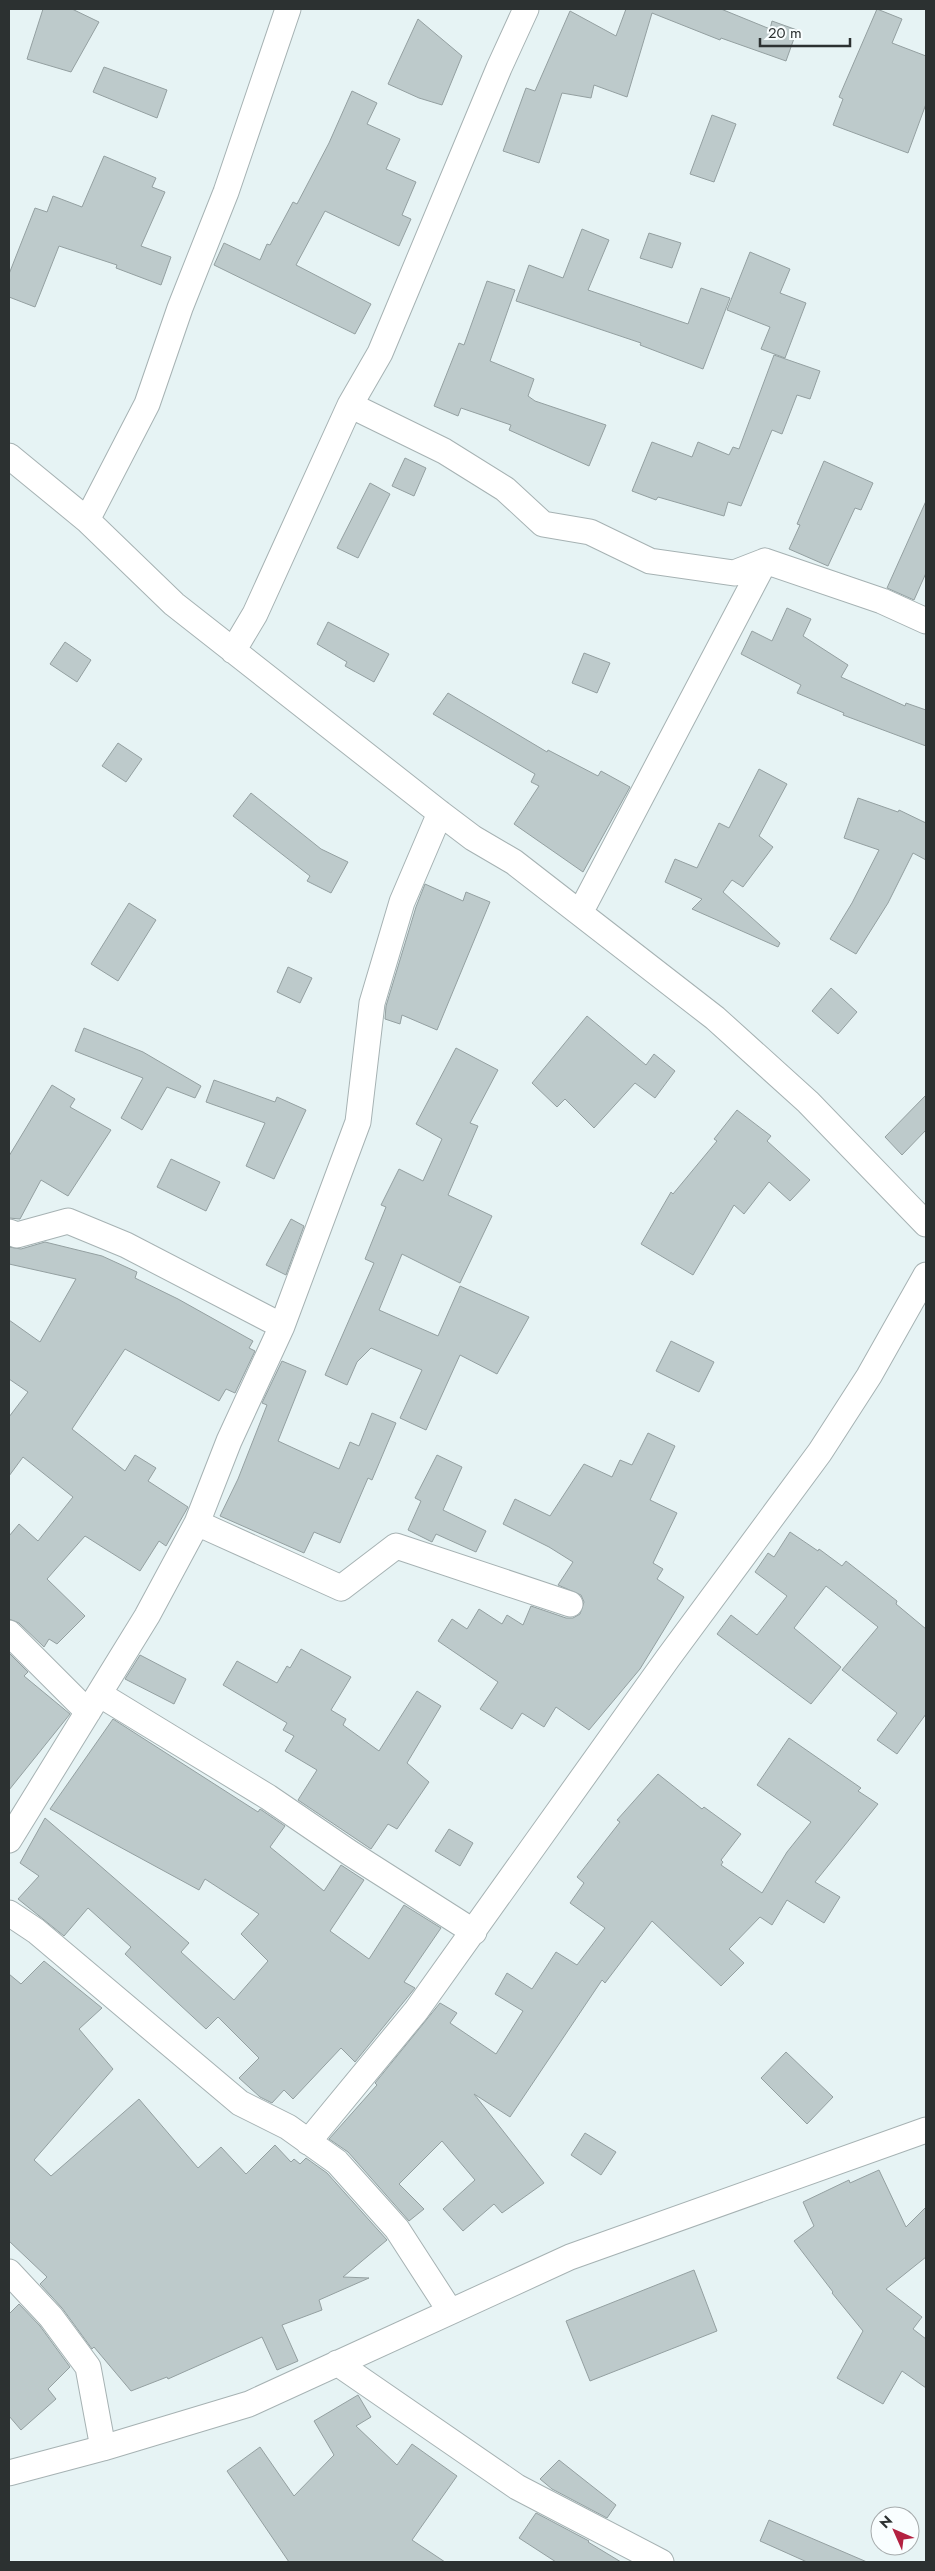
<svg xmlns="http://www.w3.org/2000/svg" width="935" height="2571" font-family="Jost,sans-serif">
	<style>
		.building { fill: #bdcacb; stroke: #94a0a1 }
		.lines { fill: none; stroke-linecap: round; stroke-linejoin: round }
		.minor-casing { stroke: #a6b2b3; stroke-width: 27 }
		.minor { stroke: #fff; stroke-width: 25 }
	</style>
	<rect width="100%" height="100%" fill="#e6f3f4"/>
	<path class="building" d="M 43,9 L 72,9 L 99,22 L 71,72 L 27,59 Z
		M 626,9 L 721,9 L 770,29 L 772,21 L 797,30 L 786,61 L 721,38 L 720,40 L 652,13 L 627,97 L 594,85 L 591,98 L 562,93 L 539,163 L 503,151 L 526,88 L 535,91 L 570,11 L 616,36 Z
		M 877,9 L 902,19 L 892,43 L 926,56 L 926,104 L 908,153 L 833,125 L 843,99 L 839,97 Z
		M 418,19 L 462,56 L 442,105 L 419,98 L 388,84 Z
		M 104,67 L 167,90 L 157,118 L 93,92 Z
		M 352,91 L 377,103 L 367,124 L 400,139 L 386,169 L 416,182 L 402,215 L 411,219 L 399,246 L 325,211 L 296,265 L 371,304 L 355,334 L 214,265 L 224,243 L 260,260 L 267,244 L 270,245 L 293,202 L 297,204 L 329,143 Z
		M 712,115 L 736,124 L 714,182 L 690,174 Z
		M 104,156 L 156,178 L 152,187 L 165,192 L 141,246 L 171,257 L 161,285 L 116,268 L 117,265 L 59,246 L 35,307 L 9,297 L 9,274 L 35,208 L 47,212 L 53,196 L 82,207 Z
		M 582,229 L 609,240 L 588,290 L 688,324 L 701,288 L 730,298 L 703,369 L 640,345 L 641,343 L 516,301 L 529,265 L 563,278 Z
		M 649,233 L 681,243 L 672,268 L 640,258 Z
		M 750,252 L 790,269 L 780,293 L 806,303 L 785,358 L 761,349 L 770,327 L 727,310 Z
		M 487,281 L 515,290 L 490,361 L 534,379 L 528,396 L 535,401 L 606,425 L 589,466 L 509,430 L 511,425 L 461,408 L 458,416 L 434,406 L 459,343 L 464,345 Z
		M 774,355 L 820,371 L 810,399 L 797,395 L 782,434 L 772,430 L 741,506 L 728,502 L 724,516 L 658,497 L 656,500 L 632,491 L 652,442 L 692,457 L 698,442 L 729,455 L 733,447 L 739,449 Z
		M 405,458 L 426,468 L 414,496 L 392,486 Z
		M 824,461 L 873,483 L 861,510 L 855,508 L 828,566 L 789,549 L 800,525 L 797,524 Z
		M 370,483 L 390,494 L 358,558 L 337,548 Z
		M 926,501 L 926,573 L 914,600 L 887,588 Z
		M 787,608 L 811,619 L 803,636 L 848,665 L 841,677 L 905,706 L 906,703 L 926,710 L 926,746 L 843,715 L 844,713 L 797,693 L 801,685 L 741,654 L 752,631 L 772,641 Z
		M 328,622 L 389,654 L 374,682 L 345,666 L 347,662 L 317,644 Z
		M 65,642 L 91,660 L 77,682 L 50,664 Z
		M 584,653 L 610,663 L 597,693 L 572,683 Z
		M 448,693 L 547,752 L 548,750 L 598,776 L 601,771 L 630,787 L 583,872 L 514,824 L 539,786 L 531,782 L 535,774 L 433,714 Z
		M 118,743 L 142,759 L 126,782 L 102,766 Z
		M 759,769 L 787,784 L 759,836 L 773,847 L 743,887 L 732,880 L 723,892 L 780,943 L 778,947 L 692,909 L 702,899 L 665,882 L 675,859 L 697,868 L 719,823 L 729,828 Z
		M 251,793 L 321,849 L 348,862 L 331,893 L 307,881 L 310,876 L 233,816 Z
		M 858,798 L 898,812 L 899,810 L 926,823 L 926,860 L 913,853 L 888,903 L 856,954 L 830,939 L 852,903 L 879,850 L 844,838 Z
		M 425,884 L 463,901 L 466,892 L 490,902 L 437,1030 L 402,1015 L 400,1024 L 385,1019 L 386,1006 L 416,907 Z
		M 129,903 L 156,920 L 118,981 L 91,964 Z
		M 288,967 L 312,978 L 300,1003 L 277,992 Z
		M 831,988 L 857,1012 L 838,1034 L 812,1011 Z
		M 587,1016 L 646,1065 L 654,1054 L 675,1071 L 655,1098 L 635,1083 L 594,1128 L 565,1099 L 557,1107 L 532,1083 Z
		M 84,1028 L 143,1052 L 201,1086 L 195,1098 L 167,1087 L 142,1130 L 121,1118 L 143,1078 L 75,1051 Z
		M 456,1048 L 498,1070 L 470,1123 L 478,1126 L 448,1195 L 492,1216 L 460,1283 L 402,1254 L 379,1310 L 438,1336 L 460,1286 L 529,1317 L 497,1374 L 460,1355 L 426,1430 L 400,1418 L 422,1370 L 371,1348 L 357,1362 L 347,1385 L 325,1375 L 374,1263 L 365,1259 L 386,1207 L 381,1205 L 399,1169 L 423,1181 L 442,1139 L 416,1124 Z
		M 214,1080 L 275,1102 L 277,1097 L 306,1110 L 274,1179 L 246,1166 L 265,1123 L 206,1102 Z
		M 52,1085 L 75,1099 L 70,1107 L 111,1130 L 68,1196 L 41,1180 L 20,1219 L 9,1218 L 9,1156 Z
		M 926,1095 L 926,1130 L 902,1155 L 885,1137 Z
		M 737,1110 L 771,1136 L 767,1141 L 810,1180 L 790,1201 L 769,1182 L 744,1214 L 734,1205 L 693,1275 L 641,1244 L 671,1192 L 673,1194 L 717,1141 L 714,1139 Z
		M 171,1159 L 220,1182 L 206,1211 L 157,1187 Z
		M 291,1219 L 304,1226 L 286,1275 L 266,1265 Z
		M 45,1242 L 102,1256 L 137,1272 L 135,1278 L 178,1299 L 253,1341 L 249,1348 L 255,1351 L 235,1393 L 226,1389 L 219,1401 L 125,1349 L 72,1429 L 125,1471 L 135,1455 L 156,1468 L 148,1481 L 188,1507 L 166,1546 L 159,1541 L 140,1571 L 85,1536 L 47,1579 L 85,1616 L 57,1644 L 49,1639 L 44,1647 L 19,1623 L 9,1619 L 9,1536 L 19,1524 L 38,1541 L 73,1497 L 23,1457 L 9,1476 L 9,1417 L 28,1392 L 9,1379 L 9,1320 L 40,1342 L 76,1279 L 9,1264 L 9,1247 L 21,1249 Z
		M 671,1341 L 714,1362 L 699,1392 L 656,1371 Z
		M 282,1361 L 306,1371 L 278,1441 L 339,1469 L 350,1442 L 359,1446 L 372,1413 L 396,1423 L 372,1480 L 368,1478 L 340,1543 L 314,1532 L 304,1553 L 220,1516 L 238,1479 L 267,1405 L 262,1403 Z
		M 648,1433 L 675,1446 L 650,1500 L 677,1513 L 653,1563 L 663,1569 L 657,1579 L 684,1597 L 640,1669 L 589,1730 L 556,1707 L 544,1727 L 522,1713 L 512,1729 L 480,1709 L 498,1682 L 438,1641 L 452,1619 L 467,1629 L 479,1609 L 502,1624 L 507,1615 L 523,1625 L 531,1606 L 566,1618 L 573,1618 L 580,1614 L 584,1602 L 581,1595 L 558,1585 L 573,1562 L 549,1547 L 503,1524 L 515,1499 L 550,1516 L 584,1464 L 612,1477 L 620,1460 L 632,1465 Z
		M 437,1455 L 462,1467 L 443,1510 L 486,1531 L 476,1552 L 436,1534 L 432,1542 L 408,1530 L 421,1501 L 415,1498 Z
		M 790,1532 L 818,1551 L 819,1549 L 842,1566 L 846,1561 L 897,1601 L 896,1604 L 926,1629 L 926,1714 L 897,1754 L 877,1740 L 897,1713 L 842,1670 L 878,1627 L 826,1586 L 794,1628 L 841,1667 L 811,1704 L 717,1634 L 731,1615 L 757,1635 L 787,1596 L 755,1572 L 768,1553 L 774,1557 Z
		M 301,1649 L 351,1677 L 331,1710 L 346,1719 L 343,1725 L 379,1751 L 417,1691 L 441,1706 L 407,1763 L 429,1782 L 397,1829 L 388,1824 L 371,1849 L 298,1800 L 317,1770 L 285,1751 L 294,1736 L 283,1730 L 287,1723 L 223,1685 L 237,1661 L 277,1683 L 287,1666 L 290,1668 Z
		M 9,1653 L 28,1672 L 24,1676 L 70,1714 L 9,1790 Z
		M 140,1655 L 186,1679 L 174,1704 L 125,1679 Z
		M 113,1719 L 258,1812 L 260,1809 L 285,1826 L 270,1847 L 324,1891 L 341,1865 L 364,1880 L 330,1931 L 369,1959 L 404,1905 L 441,1928 L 404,1982 L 415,1988 L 355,2062 L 341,2048 L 293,2099 L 284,2090 L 272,2103 L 260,2097 L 239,2078 L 259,2058 L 218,2017 L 206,2029 L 125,1954 L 131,1947 L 88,1908 L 64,1936 L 18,1899 L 39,1876 L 20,1863 L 45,1818 L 189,1943 L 181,1952 L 234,2000 L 268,1961 L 241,1934 L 259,1914 L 205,1879 L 199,1890 L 50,1809 Z
		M 789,1738 L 861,1788 L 858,1791 L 878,1804 L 815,1882 L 840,1897 L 824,1923 L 787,1900 L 772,1925 L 760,1917 L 729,1949 L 744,1963 L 721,1986 L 652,1921 L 605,1983 L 602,1980 L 510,2117 L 474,2094 L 544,2183 L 502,2213 L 494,2204 L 463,2231 L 443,2209 L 475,2180 L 442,2141 L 399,2184 L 424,2209 L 409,2221 L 348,2152 L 329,2139 L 377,2085 L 375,2083 L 440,2003 L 457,2013 L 450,2023 L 496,2054 L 523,2011 L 495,1994 L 507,1973 L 532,1989 L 556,1952 L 577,1965 L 605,1928 L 570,1903 L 584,1883 L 577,1877 L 620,1822 L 617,1820 L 658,1774 L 702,1809 L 704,1807 L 741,1834 L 721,1860 L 723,1862 L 721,1865 L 762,1893 L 787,1852 L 811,1822 L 757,1785 Z
		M 449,1829 L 473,1843 L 460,1866 L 435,1851 Z
		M 44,1961 L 102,2008 L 79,2029 L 113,2069 L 34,2160 L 51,2176 L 139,2099 L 198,2168 L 221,2147 L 246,2174 L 275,2145 L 291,2162 L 294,2159 L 300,2164 L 306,2158 L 327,2173 L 387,2240 L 343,2277 L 369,2278 L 319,2300 L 322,2310 L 282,2325 L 298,2361 L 277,2370 L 262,2337 L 168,2379 L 167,2377 L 131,2391 L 94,2347 L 92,2349 L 62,2308 L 40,2284 L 47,2277 L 9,2241 L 9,1974 L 21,1984 Z
		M 786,2052 L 833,2097 L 807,2124 L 761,2078 Z
		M 585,2133 L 616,2152 L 601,2175 L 571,2155 Z
		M 879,2170 L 906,2227 L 926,2207 L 926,2257 L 886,2289 L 922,2317 L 913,2329 L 926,2339 L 926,2388 L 902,2371 L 883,2404 L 837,2378 L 863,2331 L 832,2293 L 833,2292 L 794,2241 L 814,2226 L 803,2202 L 849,2180 L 850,2183 Z
		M 694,2270 L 717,2331 L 590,2381 L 566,2321 Z
		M 19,2304 L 40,2326 L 70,2367 L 48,2389 L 56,2399 L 21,2430 L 9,2416 L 9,2314 Z
		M 358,2395 L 371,2417 L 356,2426 L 397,2465 L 412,2444 L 457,2476 L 412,2540 L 445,2562 L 289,2562 L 227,2471 L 260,2447 L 294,2496 L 334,2455 L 314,2421 Z
		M 559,2460 L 616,2505 L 607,2518 L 552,2489 L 540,2479 Z
		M 536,2513 L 589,2541 L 588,2542 L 621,2562 L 556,2562 L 519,2538 Z
		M 769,2520 L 867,2562 L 807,2562 L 760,2541 Z"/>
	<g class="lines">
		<g class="minor-casing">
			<path id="minor" d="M 350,405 L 444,451 L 505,489 L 543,524 L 590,532 L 650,561 L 734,573 L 765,561 L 882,601 L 926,621
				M 9,456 L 87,520 L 174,604 L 440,813 L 473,838 L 514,862 L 715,1018 L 808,1102 L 926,1224
				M 87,520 L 147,404 L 180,308 L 226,192 L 288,9
				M 233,651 L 255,614 L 350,405 L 380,353 L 499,68 L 526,9
				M 580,913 L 765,561
				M 9,1232 L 17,1235 L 68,1221 L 126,1245 L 282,1326
				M 197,1523 L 341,1588 L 396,1546 L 570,1604
				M 9,1633 L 88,1712
				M 99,1694 L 268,1797 L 350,1853 L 474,1932
				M 9,1840 L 147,1616 L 197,1523 L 229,1441 L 282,1326 L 358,1122 L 372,1003 L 402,902 L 440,813
				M 9,1913 L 36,1931 L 240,2103 L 288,2127 L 337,2162 L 397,2229 L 450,2311
				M 308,2142 L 416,2011 L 668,1658 L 820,1452 L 869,1376 L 926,1275
				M 9,2272 L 51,2317 L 88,2367 L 103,2448
				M 337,2363 L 517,2487 L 661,2562
				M 9,2473 L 103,2448 L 249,2404 L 570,2257 L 926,2130"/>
		</g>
		<use href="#minor" class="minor"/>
	</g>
	<rect width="935" height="2571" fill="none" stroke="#2c3131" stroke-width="20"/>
	<g transform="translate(895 2531) rotate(315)"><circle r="24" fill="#f9feff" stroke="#a7acad"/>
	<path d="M0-4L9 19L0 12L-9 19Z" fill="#b32141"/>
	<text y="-8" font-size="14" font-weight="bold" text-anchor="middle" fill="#2c3131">N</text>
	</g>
	<path d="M760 38v8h90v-8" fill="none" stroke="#2c3131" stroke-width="2.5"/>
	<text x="768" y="38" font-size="15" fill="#2c3131" stroke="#f9feff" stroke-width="4" paint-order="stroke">20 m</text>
</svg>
